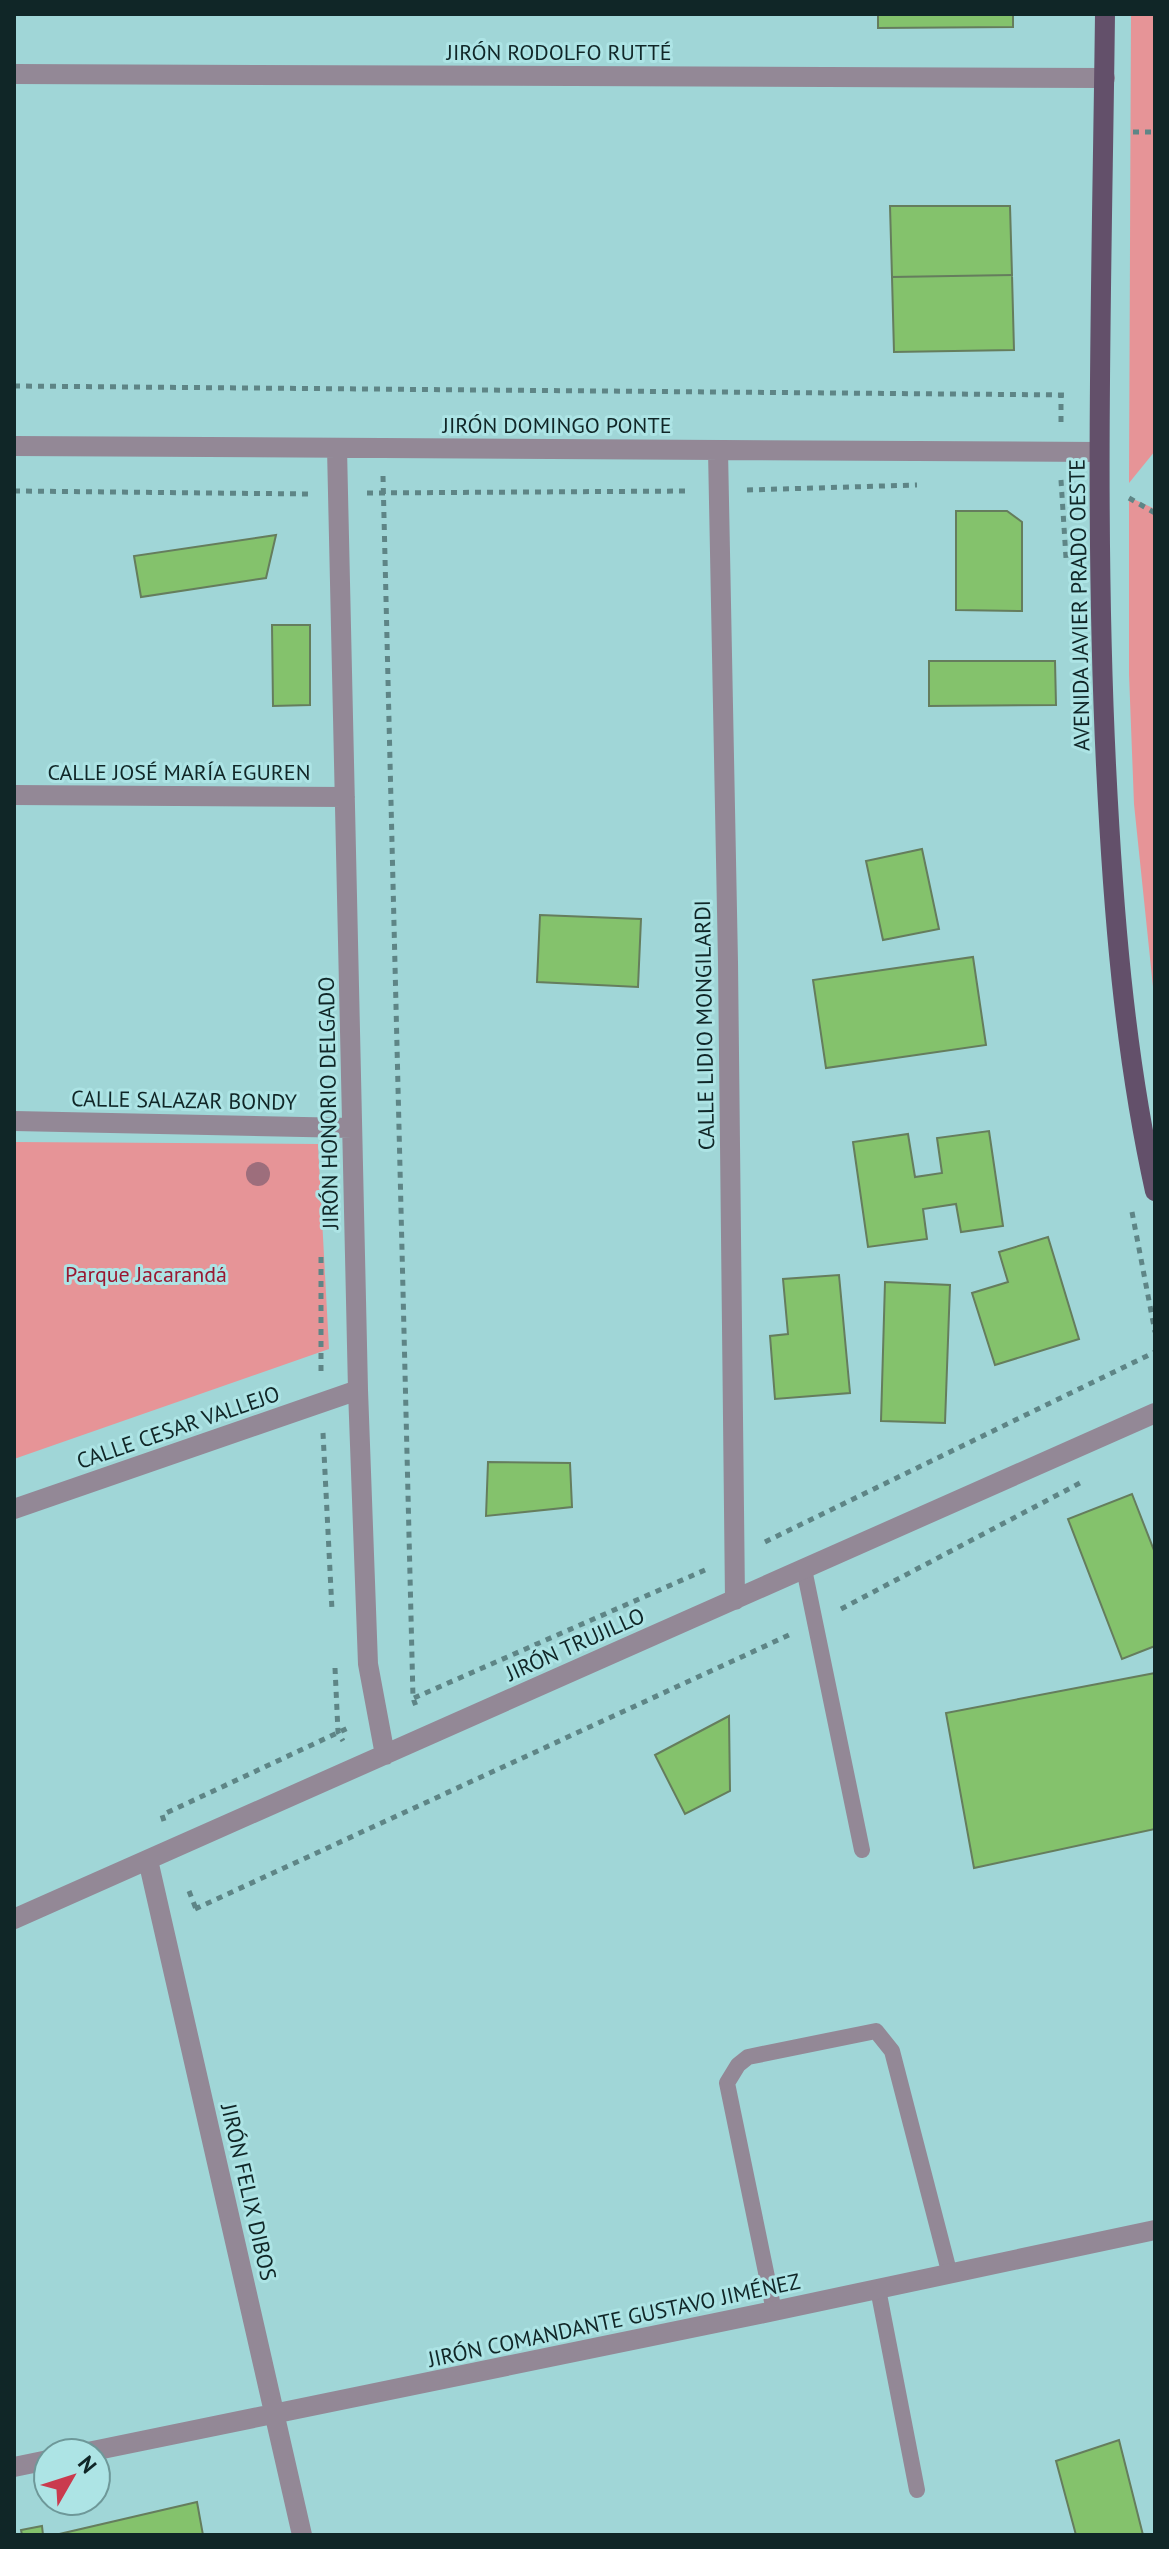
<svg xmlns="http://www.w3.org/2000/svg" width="1169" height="2549" font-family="'PT Sans',sans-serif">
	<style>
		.park { fill: #e69497 }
		.building { fill: #84c26c; stroke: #657d5d; stroke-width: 2 }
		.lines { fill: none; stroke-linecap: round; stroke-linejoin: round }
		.path { stroke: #5e8586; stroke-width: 5; stroke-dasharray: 6 6; stroke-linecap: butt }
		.lane { stroke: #938896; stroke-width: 16 }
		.street { stroke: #938896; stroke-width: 20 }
		.primary { stroke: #63506a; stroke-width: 20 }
		.tree { fill: #9d6e7c }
		.labels { text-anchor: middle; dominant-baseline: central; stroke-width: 6; stroke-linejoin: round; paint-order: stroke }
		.street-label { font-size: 22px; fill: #102627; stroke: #ade4e5 }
		.park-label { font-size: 22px; fill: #9a1831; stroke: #ade4e5 }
	</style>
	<rect width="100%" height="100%" fill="#a0d6d7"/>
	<path class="park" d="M 1131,14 L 1155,14 L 1155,451 L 1129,483 Z
		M 1129,497 L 1155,509 L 1155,1006 L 1134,804 L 1129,674 Z
		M 14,1142 L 318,1144 L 329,1349 L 14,1459 Z"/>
	<path class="building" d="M 878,14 L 1013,14 L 1013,27 L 878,28 Z
		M 890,206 L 1010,206 L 1012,275 L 892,277 Z
		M 1012,275 L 1014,350 L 894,352 L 892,277 Z
		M 956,511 L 1007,511 L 1022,522 L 1022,611 L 956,610 Z
		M 276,535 L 266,578 L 141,597 L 134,556 Z
		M 272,625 L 310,625 L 310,705 L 273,706 Z
		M 929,661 L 1055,661 L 1056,705 L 929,706 Z
		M 922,849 L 939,929 L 883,940 L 866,861 Z
		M 540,915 L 641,919 L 638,987 L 537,982 Z
		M 973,957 L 986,1045 L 826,1068 L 813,980 Z
		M 989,1131 L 1003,1226 L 961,1232 L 956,1204 L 923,1209 L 927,1239 L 868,1247 L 853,1142 L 908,1134 L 915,1177 L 942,1173 L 937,1138 Z
		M 1048,1237 L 1079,1339 L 995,1365 L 972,1293 L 1008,1282 L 999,1252 Z
		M 839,1275 L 850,1393 L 775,1399 L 770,1336 L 788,1334 L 783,1279 Z
		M 885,1282 L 950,1285 L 945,1423 L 881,1421 Z
		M 488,1462 L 570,1463 L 572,1507 L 486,1516 Z
		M 1132,1494 L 1155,1553 L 1155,1646 L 1122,1659 L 1068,1519 Z
		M 1155,1673 L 1155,1829 L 974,1868 L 946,1713 Z
		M 729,1716 L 730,1791 L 685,1814 L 655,1755 Z
		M 1119,2440 L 1143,2535 L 1076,2535 L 1056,2461 Z
		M 197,2502 L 203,2535 L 55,2535 Z
		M 42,2526 L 43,2535 L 22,2535 L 21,2530 Z"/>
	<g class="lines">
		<path class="path" d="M 1133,132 L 1155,132
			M 14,386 L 1069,395
			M 1061,422 L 1061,395
			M 383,476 L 413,1698 L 417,1709
			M 1061,480 L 1066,558
			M 747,490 L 917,485
			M 14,491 L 309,494
			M 367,493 L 689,491
			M 1129,498 L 1155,513
			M 1132,1212 L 1155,1332
			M 321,1257 L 321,1371
			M 323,1433 L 332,1610
			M 765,1542 L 1155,1352
			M 841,1609 L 1080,1483
			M 335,1668 L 338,1732 L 343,1741
			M 414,1698 L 705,1570
			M 164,1821 L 162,1815 L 350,1727
			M 189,1891 L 196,1909
			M 195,1909 L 789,1635"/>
		<path class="lane" d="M 804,1569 L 862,1850
			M 878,2289 L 917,2490
			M 774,2311 L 727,2083 L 738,2065 L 748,2057 L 876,2031 L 892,2051 L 950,2275"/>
		<path class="street" d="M 14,74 L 1105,78
			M 14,446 L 1099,452
			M 337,448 L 358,1390 L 368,1664 L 385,1755
			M 718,450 L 728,962 L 735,1600
			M 14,795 L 345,797
			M 14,1121 L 352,1128
			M 14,1509 L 358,1390
			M 148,1860 L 302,2535
			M 14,1919 L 1155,1413
			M 83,2453 L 774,2311 L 1155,2230
			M 14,2467 L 48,2460"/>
		<path class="primary" d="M 1105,14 C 1102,264 1094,515 1106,765 C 1113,908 1124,1051 1155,1191"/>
	</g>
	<circle class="tree" cx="258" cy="1174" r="12"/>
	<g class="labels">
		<g class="street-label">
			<text x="559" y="52">JIRÓN RODOLFO RUTTÉ</text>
			<text x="557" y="425">JIRÓN DOMINGO PONTE</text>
			<text transform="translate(1079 605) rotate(-91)">AVENIDA JAVIER PRADO OESTE</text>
			<text x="179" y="772">CALLE JOSÉ MARÍA EGUREN</text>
			<text transform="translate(704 1025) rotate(-91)">CALLE LIDIO MONGILARDI</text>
			<text transform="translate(184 1100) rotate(1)">CALLE SALAZAR BONDY</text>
			<text transform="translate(328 1103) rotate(-91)">JIRÓN HONORIO DELGADO</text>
			<text transform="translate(178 1427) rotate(-19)">CALLE CESAR VALLEJO</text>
			<text transform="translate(575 1644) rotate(-24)">JIRÓN TRUJILLO</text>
			<text transform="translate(249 2192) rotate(77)">JIRÓN FELIX DIBOS</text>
			<text transform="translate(614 2320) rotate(-12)">JIRÓN COMANDANTE GUSTAVO JIMÉNEZ</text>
		</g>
		<g class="park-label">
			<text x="146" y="1274">Parque Jacarandá</text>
		</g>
	</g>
	<rect width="1169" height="2549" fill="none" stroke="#102627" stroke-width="32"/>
	<g transform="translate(72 2477) rotate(51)"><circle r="38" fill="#ade4e5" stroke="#6e9899" stroke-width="2"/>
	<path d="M0-6L14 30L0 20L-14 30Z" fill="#ca3a4e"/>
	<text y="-12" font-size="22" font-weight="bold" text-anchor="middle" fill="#102627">N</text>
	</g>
</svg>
